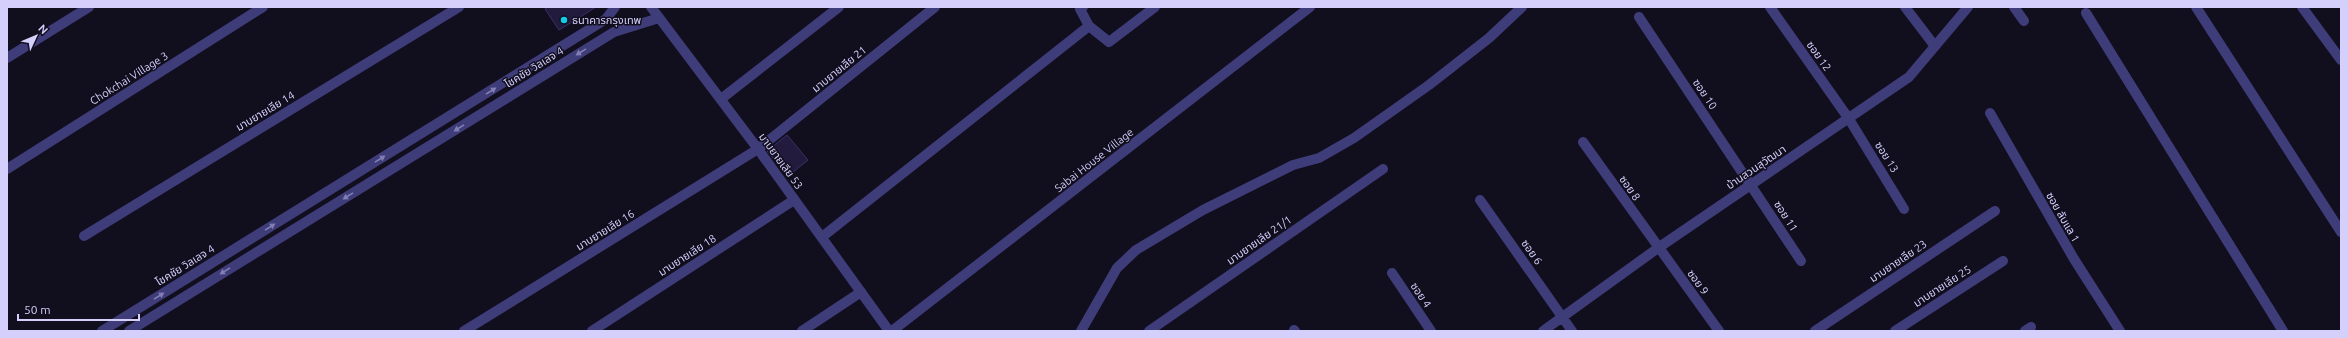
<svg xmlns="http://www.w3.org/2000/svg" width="2348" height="338" font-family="Ubuntu,'Noto Sans Thai',sans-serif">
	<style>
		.building { fill: #231b3e; stroke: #3b2f68 }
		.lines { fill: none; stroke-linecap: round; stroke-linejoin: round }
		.service { stroke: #3f3c7a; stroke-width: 10 }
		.minor { stroke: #3f3c7a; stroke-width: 10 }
		.tertiary { stroke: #3f3c7a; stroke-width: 10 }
		.oneway { fill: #827eb4 }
		.poi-dot { fill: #11cee5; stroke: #110e1e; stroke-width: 1.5 }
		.labels { text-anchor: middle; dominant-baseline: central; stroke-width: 3; stroke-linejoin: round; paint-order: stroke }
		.poi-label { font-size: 11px; fill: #d4cffb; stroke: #110e1e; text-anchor: start }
		.street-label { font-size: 11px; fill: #d4cffb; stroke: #110e1e }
	</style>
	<rect width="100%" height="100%" fill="#110e1e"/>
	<path class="building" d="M 548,7 L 596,7 L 559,30 L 545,9 Z
		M 787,135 L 808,160 L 788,176 L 767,151 Z"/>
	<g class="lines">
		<path class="service" d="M 721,99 L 839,7
			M 1081,331 L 1117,268 L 1136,250 L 1203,210 L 1293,165 L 1319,158 L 1354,138 L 1429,85 L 1489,38 L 1522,7"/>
		<path class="minor" d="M 1083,7 L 1080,9 L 1089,26 L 1109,42 L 1155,7
			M 1770,7 L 1849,119 L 1904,209
			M 1905,7 L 1934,45
			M 2014,7 L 2024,21
			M 2196,7 L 2341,232
			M 2302,7 L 2341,60
			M 2086,13 L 2283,331
			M 1639,17 L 1801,261
			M 7,58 L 89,7
			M 1990,113 L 2074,259 L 2120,331
			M 1583,142 L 1719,331
			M 7,169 L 263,7
			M 1480,200 L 1572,331
			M 84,236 L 459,7
			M 822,237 L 1089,26
			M 1392,273 L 1431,331
			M 1294,330 L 1295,331
			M 102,331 L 606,19 L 615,7
			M 129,331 L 614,32 L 659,18
			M 464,331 L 758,149 L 935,7
			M 592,331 L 794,200
			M 802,331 L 861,292
			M 892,331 L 1310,7
			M 1149,331 L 1383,169
			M 1543,331 L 1658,248 L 1909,77 L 1968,7
			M 1815,331 L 1995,211
			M 1895,331 L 2003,261
			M 2025,331 L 2031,327"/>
		<path class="tertiary" d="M 651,7 L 758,149 L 889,331"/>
	</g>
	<defs><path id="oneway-solid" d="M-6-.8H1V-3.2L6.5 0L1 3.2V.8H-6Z"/></defs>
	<g class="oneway">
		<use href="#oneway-solid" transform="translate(581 52) rotate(148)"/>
		<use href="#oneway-solid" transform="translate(491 91) rotate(-32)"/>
		<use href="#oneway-solid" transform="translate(459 128) rotate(148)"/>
		<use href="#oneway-solid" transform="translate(380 159) rotate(-32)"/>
		<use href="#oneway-solid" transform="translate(348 196) rotate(148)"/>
		<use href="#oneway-solid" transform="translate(270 227) rotate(-32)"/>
		<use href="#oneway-solid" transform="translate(225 271) rotate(148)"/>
		<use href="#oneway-solid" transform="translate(159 296) rotate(-32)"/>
	</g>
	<circle class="poi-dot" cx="564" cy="20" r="4"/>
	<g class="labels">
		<g class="poi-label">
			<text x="572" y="20">ธนาคารกรุงเทพ</text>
		</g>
		<g class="street-label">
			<text transform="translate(1819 56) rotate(55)">ซอย 12</text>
			<text transform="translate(534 67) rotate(-32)">โชคชัย วิลเลจ 4</text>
			<text transform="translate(839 69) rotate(-39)">มาบยายเลีย 21</text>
			<text transform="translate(129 78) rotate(-32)">Chokchai Village 3</text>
			<text transform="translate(1705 94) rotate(56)">ซอย 10</text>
			<text transform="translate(265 111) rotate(-31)">มาบยายเลีย 14</text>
			<text transform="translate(1887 157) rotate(58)">ซอย 13</text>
			<text transform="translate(1094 160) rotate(-38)">Sabai House Village</text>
			<text transform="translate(781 161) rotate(54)">มาบยายเลีย 53</text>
			<text transform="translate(1756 167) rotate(-34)">บ้านสวนสุวัฒนา</text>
			<text transform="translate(1630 188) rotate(55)">ซอย 8</text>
			<text transform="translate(1786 216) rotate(57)">ซอย 11</text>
			<text transform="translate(2063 217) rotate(60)">ซอย ลับแล 1</text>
			<text transform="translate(605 230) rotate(-32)">มาบยายเลีย 16</text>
			<text transform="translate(1259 240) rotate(-35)">มาบยายเลีย 21/1</text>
			<text transform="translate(1532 252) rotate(55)">ซอย 6</text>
			<text transform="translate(687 255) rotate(-33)">มาบยายเลีย 18</text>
			<text transform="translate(1898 261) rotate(-34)">มาบยายเลีย 23</text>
			<text transform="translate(185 265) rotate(-32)">โชคชัย วิลเลจ 4</text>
			<text transform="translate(1698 282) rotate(54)">ซอย 9</text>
			<text transform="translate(1942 286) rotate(-33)">มาบยายเลีย 25</text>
			<text transform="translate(1421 295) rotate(56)">ซอย 4</text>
		</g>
	</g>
	<rect width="2348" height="338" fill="none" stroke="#d4cffb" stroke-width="16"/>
	<g transform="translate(36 36) rotate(46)" stroke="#110e1e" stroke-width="3" paint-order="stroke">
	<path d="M0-3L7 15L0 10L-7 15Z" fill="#d4cffb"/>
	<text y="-6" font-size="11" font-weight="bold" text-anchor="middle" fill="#d4cffb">N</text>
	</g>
	<path d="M18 314v6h121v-6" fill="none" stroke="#d4cffb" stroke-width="2"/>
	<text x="24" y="314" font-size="12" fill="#d4cffb" stroke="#110e1e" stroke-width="3" paint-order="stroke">50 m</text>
</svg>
